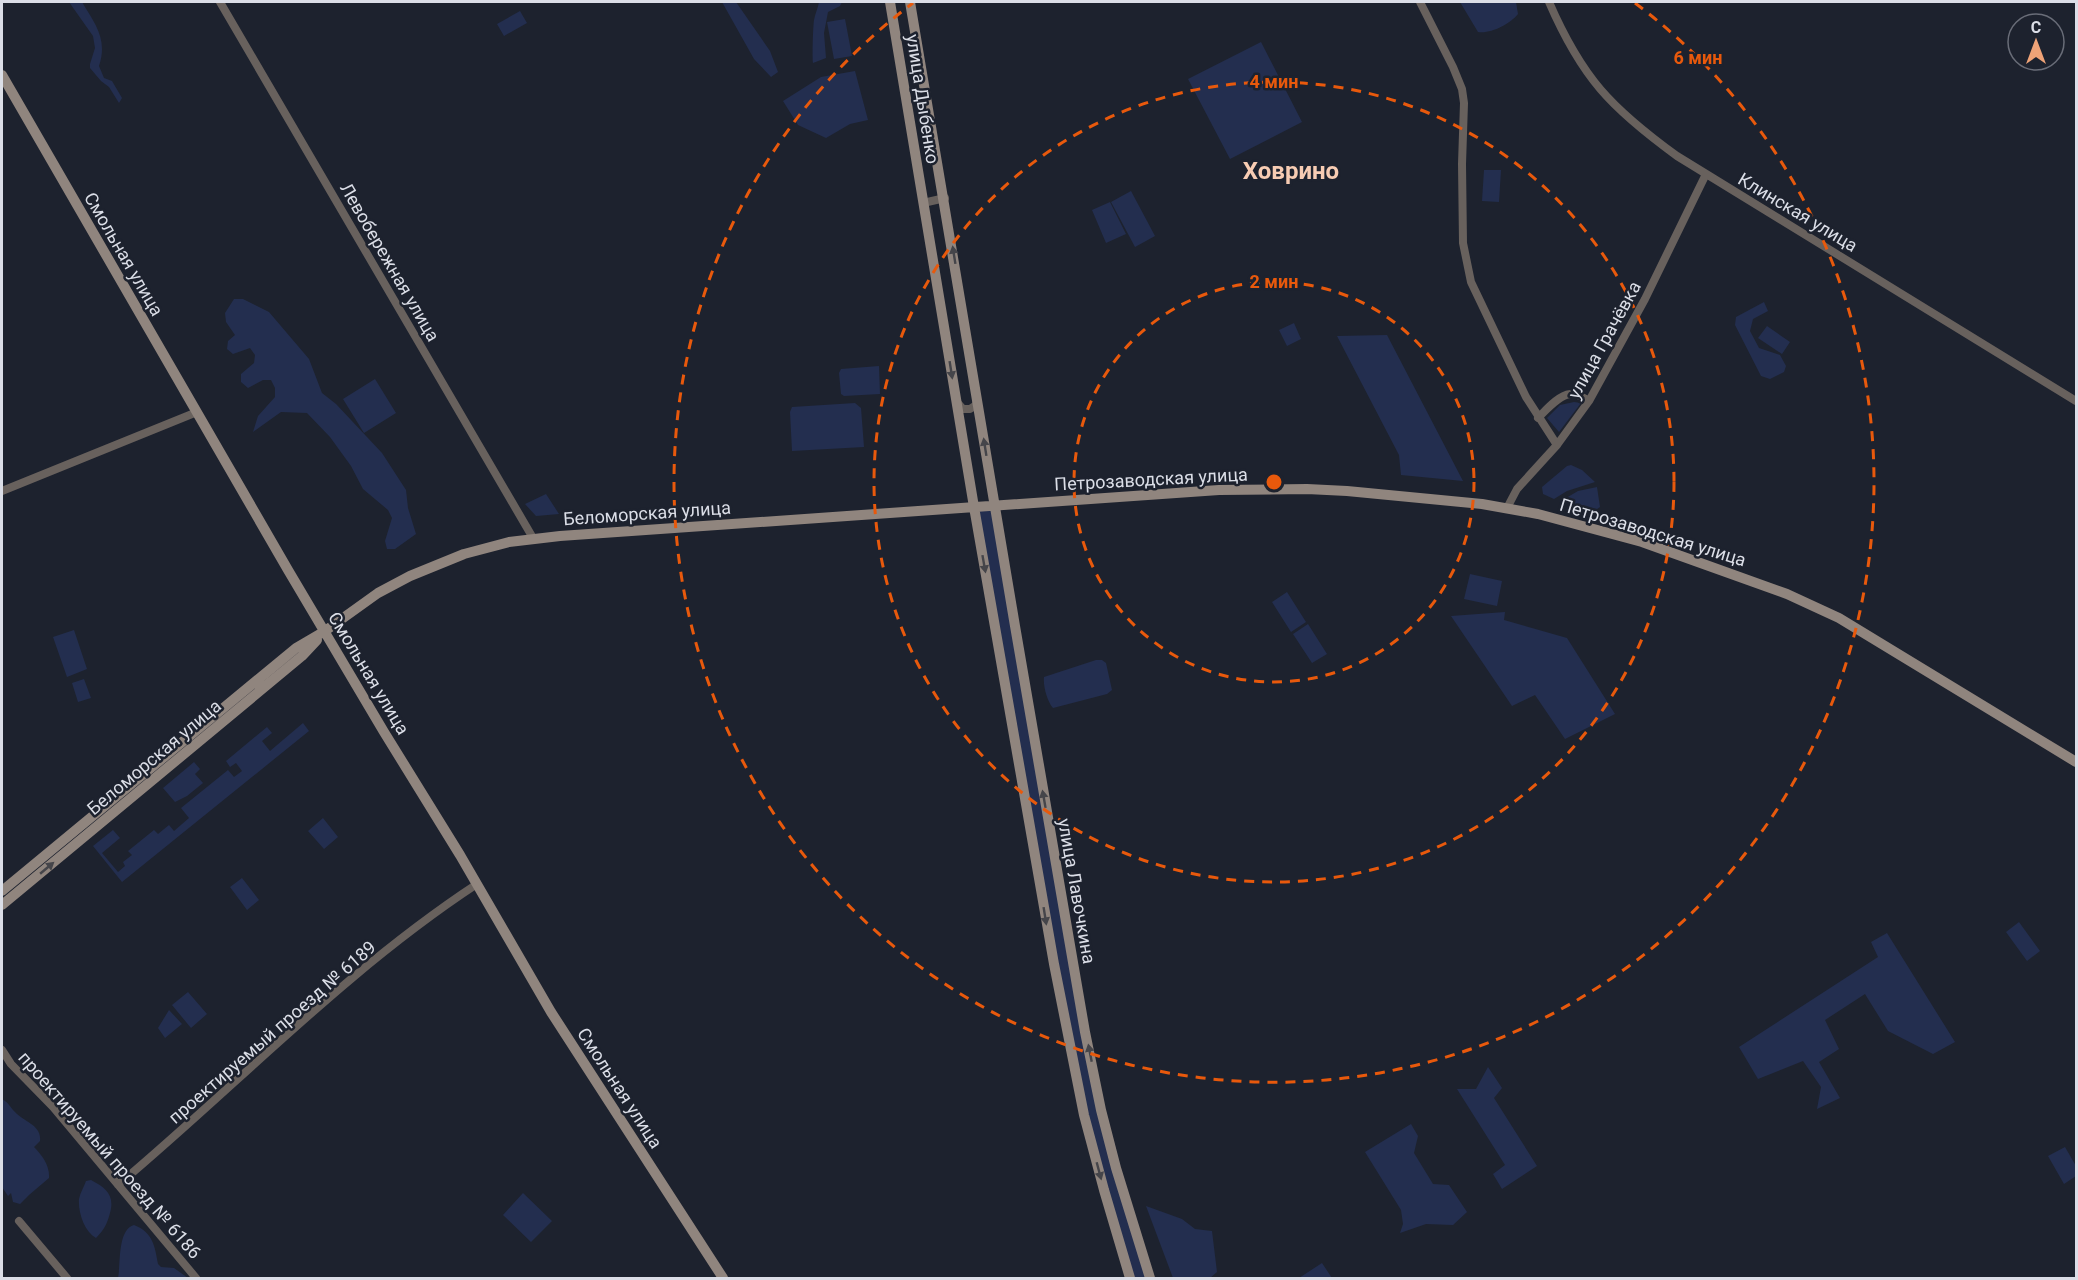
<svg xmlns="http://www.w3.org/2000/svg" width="2078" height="1280" font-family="Roboto,sans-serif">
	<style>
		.green { fill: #232e4f }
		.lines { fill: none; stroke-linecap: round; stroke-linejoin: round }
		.street { stroke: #68615d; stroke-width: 8 }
		.secondary { stroke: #90857e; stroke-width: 10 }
		.oneway { fill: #45454a }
		.ring { fill: none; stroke: #e8590c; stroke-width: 3; stroke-dasharray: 10 8 }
		.labels { text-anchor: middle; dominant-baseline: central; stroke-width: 5; stroke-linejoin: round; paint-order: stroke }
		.street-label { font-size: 18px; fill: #dbdee7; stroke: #1d222e }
		.district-label { font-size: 24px; font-weight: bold; fill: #f7ccb3; stroke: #1d222e }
		.centre { fill: #e8590c; stroke: #1d222e; stroke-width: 3 }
		.ring-label { font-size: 18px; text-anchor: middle; font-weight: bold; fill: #e8590c; stroke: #1d222e; stroke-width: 5; stroke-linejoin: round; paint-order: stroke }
	</style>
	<rect width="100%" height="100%" fill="#1d222e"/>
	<path class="green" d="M 69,2 L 82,2 C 95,24 108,39 99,66 L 104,78 L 112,81 L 122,98 L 119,103 L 109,87 L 101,81 L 90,68 L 90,64 L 95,48 L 93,36 Z
		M 722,2 L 736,2 L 770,51 L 778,72 L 771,77 L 754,59 Z
		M 819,2 L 842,2 L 840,6 L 828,12 L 824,33 L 826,58 L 813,63 C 812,59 813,26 814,20 C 815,14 818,8 819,2 Z
		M 1460,2 L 1516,2 L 1518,14 C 1510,24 1491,34 1478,32 Z
		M 520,11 L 527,23 L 504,36 L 497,24 Z
		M 845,19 L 852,56 L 834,59 L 827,22 Z
		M 1261,42 L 1302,122 L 1230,159 L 1188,79 Z
		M 855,71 L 868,120 L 850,124 L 826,138 L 798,125 L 783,101 L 821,77 Z
		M 1484,170 L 1501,170 L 1499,202 L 1482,201 Z
		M 1131,191 L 1155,236 L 1135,247 L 1111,202 Z
		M 1110,202 L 1126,234 L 1106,243 L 1092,210 Z
		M 234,299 L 243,299 L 269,312 L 309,359 L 322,393 L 336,404 L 382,453 L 406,490 L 408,508 L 416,534 L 395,549 L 387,549 L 385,541 L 392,518 L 388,510 L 363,489 L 351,466 L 330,437 L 307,413 L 281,412 L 253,432 L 258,416 L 275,397 L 275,388 L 271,380 L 263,380 L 248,388 L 241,382 L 241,374 L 254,363 L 255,355 L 250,348 L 233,354 L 227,349 L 228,341 L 235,335 L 226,322 L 225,313 Z
		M 1764,302 L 1768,311 L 1753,319 L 1750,331 L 1759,348 L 1780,355 L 1786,366 L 1784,372 L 1770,379 L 1761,376 L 1735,325 L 1736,317 Z
		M 1294,323 L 1301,339 L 1287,346 L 1279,330 Z
		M 1767,326 L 1790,342 L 1782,354 L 1758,338 Z
		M 1387,335 L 1463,481 L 1401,475 L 1399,455 L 1337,336 Z
		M 879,366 L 880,394 L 844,396 L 841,394 L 839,373 L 841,369 Z
		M 375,379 L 396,413 L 364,433 L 343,399 Z
		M 1574,402 L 1581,403 L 1559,432 L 1547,418 L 1560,405 Z
		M 855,403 L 861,408 L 864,447 L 792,451 L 790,412 L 792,407 Z
		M 1571,465 L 1582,470 L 1595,482 L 1567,491 L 1554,499 L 1543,494 L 1542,487 L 1567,466 Z
		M 1597,487 L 1600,507 L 1597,509 L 1561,501 L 1578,491 Z
		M 546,494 L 559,514 L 536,516 L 525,504 Z
		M 995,505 L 1085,1032 L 1150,1278 L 1130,1278 L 1084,1115 L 974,507 Z
		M 1470,574 L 1502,581 L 1497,606 L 1464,599 Z
		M 1287,592 L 1306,622 L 1291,632 L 1272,602 Z
		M 1505,612 L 1504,620 L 1567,638 L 1615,714 L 1565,739 L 1535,695 L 1512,706 L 1451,616 Z
		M 1308,624 L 1327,654 L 1312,663 L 1293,634 Z
		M 74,630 L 87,669 L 67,677 L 53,637 Z
		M 1096,660 L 1102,660 L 1106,663 L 1112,690 L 1107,694 L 1053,708 C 1047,701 1043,686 1044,677 Z
		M 84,679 L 91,698 L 78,702 L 72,683 Z
		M 303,723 L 309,731 L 122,882 L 93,846 L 113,830 L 120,838 L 102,853 L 118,872 L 125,866 L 123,862 L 132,855 L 128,851 L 154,830 L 158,834 L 169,825 L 174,831 L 189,818 L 181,808 L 228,770 L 234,777 L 242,771 L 236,763 L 230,767 L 226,761 L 267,727 L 272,733 L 262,741 L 270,751 Z
		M 194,762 L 200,769 L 195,774 L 203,783 L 187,796 L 175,802 L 163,788 Z
		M 323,818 L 338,837 L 324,849 L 308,831 Z
		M 242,878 L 259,900 L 247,910 L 230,887 Z
		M 2019,922 L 2040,951 L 2027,961 L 2006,932 Z
		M 1887,933 L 1955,1042 L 1933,1054 L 1888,1031 L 1865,994 L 1825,1020 L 1839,1049 L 1819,1062 L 1840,1098 L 1817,1109 L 1821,1087 L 1803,1061 L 1758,1079 L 1739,1047 L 1878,957 L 1871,942 Z
		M 188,992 L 207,1014 L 191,1028 L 172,1005 Z
		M 169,1010 L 182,1024 L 165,1038 L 158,1028 Z
		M 1488,1067 L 1502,1088 L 1494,1098 L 1537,1166 L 1502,1189 L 1493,1174 L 1505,1165 L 1457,1089 L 1476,1089 Z
		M 2,1099 C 9,1103 10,1107 15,1112 C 24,1122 42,1125 40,1141 L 34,1147 C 42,1155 50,1166 49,1178 L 29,1195 L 20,1204 L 13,1202 L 11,1193 L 8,1196 L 2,1187 Z
		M 1411,1124 L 1418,1136 L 1414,1153 L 1433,1184 L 1449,1185 L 1467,1212 L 1453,1225 L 1426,1224 L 1400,1233 L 1403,1224 L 1401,1210 L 1365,1152 Z
		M 2065,1147 L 2076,1166 L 2076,1176 L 2064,1184 L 2048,1156 Z
		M 91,1180 C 106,1188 115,1195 110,1213 C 107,1224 104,1230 96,1238 C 84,1231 78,1212 79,1199 C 80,1193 84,1187 86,1181 Z
		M 523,1193 L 552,1221 L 531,1242 L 503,1215 Z
		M 1146,1206 L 1182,1219 L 1195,1229 L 1212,1231 L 1217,1272 L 1210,1278 L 1173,1278 Z
		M 134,1225 C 153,1232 155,1247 158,1264 L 161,1267 L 174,1268 L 188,1278 L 118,1278 C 121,1264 117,1230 134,1225 Z
		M 1322,1263 L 1332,1278 L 1299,1278 Z"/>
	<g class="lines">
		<path class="street" d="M 220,2 L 533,538
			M 1420,2 L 1453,67 L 1462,89 L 1464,103 L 1462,164 L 1463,243 L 1471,282 L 1526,397 L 1557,445
			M 1549,2 C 1582,78 1611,108 1677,156 L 2076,401
			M 923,203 L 945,198
			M 957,402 L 963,409 L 970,409 L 976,405 L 977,399
			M 1538,418 C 1546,410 1559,395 1570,394 C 1577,393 1584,398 1589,401
			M 2,491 L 197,412
			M 1507,508 L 1517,489 L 1557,445 L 1589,401 L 1645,299 L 1706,174
			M 2,1050 L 11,1064 L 53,1107 L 196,1278
			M 118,1185 C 237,1085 346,970 477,884
			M 19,1221 L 67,1278"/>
		<path class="secondary" d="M 890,2 L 974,507 L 1054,964 L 1084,1115 L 1104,1190 L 1130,1278
			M 910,2 L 1015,626 L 1085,1032 L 1101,1110 L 1116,1168 L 1150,1278
			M 2,75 L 288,570 L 384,732 L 460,855 L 551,1012 L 723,1278
			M 2,891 L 296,648 L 325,631 L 378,593 L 410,576 L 464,554 L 509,542 L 560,536 L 1219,490 L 1307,489 L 1347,491 L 1482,504 L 1538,514 L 1642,542 L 1787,594 L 1839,618 L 2076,762
			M 2,905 L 302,656 L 317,640"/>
	</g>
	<defs><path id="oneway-solid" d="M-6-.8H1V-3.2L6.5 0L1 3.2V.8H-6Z" transform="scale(1.5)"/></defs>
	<g class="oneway">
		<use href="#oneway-solid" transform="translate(954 255) rotate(-99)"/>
		<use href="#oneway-solid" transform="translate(951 370) rotate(81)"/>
		<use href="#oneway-solid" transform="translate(985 447) rotate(-99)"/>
		<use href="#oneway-solid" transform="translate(984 564) rotate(80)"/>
		<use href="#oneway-solid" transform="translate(1044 799) rotate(-100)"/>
		<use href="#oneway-solid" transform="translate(47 868) rotate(-40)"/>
		<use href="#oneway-solid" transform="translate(1045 916) rotate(81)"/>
		<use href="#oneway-solid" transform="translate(1090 1053) rotate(-101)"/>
		<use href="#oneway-solid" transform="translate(1099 1171) rotate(75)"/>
	</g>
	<g class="ring">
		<circle cx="1274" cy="482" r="200"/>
		<circle cx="1274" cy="482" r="400"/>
		<path d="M1635 3A600 600 0 1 1 913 3"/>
	</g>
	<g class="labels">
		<g class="street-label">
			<text transform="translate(923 99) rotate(81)">улица Дыбенко</text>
			<text transform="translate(1798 212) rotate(31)">Клинская улица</text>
			<text transform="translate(124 254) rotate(60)">Смольная улица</text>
			<text transform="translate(390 262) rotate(60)">Левобережная улица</text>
			<text transform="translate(1604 340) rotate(-61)">улица Грачёвка</text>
			<text transform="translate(1151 479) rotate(-3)">Петрозаводская улица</text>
			<text transform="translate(647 513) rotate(-4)">Беломорская улица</text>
			<text transform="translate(1653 532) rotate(17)">Петрозаводская улица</text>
			<text transform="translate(369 673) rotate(59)">Смольная улица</text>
			<text transform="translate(154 757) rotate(-40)">Беломорская улица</text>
			<text transform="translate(1077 891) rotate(80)">улица Лавочкина</text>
			<text transform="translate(272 1032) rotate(-41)">проектируемый проезд № 6189</text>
			<text transform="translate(620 1088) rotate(57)">Смольная улица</text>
			<text transform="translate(110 1155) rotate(49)">проектируемый проезд № 6186</text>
		</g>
		<g class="district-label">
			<text x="1291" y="171">Ховрино</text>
		</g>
	</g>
	<circle cx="1274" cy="482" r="9" class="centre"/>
	<g class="ring-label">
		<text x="1698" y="64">6 мин</text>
		<text x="1274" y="88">4 мин</text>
		<text x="1274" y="288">2 мин</text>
	</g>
	<rect width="2078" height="1280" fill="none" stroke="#dbdee7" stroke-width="6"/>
	<g transform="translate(2036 42)"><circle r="28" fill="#1d222e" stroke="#696d78" stroke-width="1.5"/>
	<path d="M0-4.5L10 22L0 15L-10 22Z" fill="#efa377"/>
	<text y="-9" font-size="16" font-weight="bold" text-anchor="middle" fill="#dbdee7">С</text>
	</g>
</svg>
